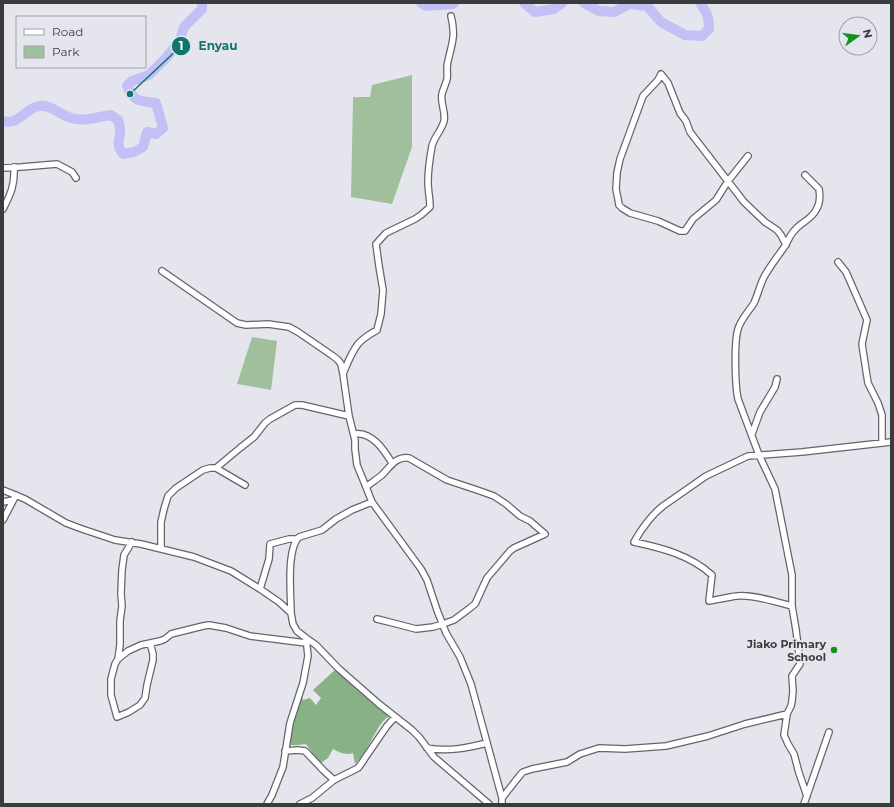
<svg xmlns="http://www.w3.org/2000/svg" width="894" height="807" font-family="Montserrat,sans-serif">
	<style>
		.green { fill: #a0c09d }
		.forest { fill: #89b186 }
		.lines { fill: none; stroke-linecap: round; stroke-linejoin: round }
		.river { stroke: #c2c0f5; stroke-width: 10 }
		.street-casing { stroke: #64646c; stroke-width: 8 }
		.street { stroke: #fff; stroke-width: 5.5 }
		.poi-dot { fill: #19901d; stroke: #e5e5ee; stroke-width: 1.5 }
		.labels { text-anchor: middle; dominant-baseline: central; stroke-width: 4; stroke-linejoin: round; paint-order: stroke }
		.poi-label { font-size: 11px; font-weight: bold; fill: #3b3b3e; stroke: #e5e5ee; text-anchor: end }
		.leader { fill: none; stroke: #0f766e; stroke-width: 1.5 }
		.callout-dot { fill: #0f766e; stroke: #e5e5ee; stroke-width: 1.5 }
		.mark-label { font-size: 12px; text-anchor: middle; font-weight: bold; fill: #fff }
		.callout-label { font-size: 12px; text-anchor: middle; font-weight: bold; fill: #0f766e; stroke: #e5e5ee; stroke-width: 4; stroke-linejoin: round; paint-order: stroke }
	</style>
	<rect width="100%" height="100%" fill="#e5e5ee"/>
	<path class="green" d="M 412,75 L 412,147 L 392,204 L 351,197 L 353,97 L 370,97 L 372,85 Z
		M 252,337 L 277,341 L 271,390 L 237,384 Z"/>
	<path class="forest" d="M 337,668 L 389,716 C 379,722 372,741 365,751 C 363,756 358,760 355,764 L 353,753 C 346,756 339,752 333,749 L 328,758 L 321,763 L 316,758 L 306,744 L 297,745 L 287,745 L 297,696 L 302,697 L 303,700 L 310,698 L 316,705 L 321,698 L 313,690 Z"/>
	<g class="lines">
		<path class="river" d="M 421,3 L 426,6 L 453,4 L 454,3
			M 524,3 L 535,12 L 554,9 L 562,3
			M 584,3 L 599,11 L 614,12 L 629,4 L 647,6 L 661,22 L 685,35 L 702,36 L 709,29 C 709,16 707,13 700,3
			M 3,121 C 18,126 26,108 39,106 C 50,104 61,115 71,118 C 83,122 98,117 111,115 L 118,120 C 119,124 121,129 120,133 C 119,143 116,144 123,154 L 134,152 L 143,147 L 147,132 L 156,134 L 163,128 L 156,103 C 141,101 133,102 127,86 L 132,81 L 149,75 L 166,58 L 179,42 L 184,27 L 202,9 L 202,3"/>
		<g class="street-casing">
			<path id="street" d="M 748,156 L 728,181 L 716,200 L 693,219 L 685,231 L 680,231 L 658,221 L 630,213 L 622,208 L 619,205 L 618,199 L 616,189 L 617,173 L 620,159 L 643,96 L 658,80 L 661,74 L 668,83 L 680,113 L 686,121 L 690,132 L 744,202 L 765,222 L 777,230 L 781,235 L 786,245
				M 3,168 L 21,167 L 57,164 L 72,172 L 76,178
				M 805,175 L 819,189 C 820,195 820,204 816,210 C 812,219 800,223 794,231 C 790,235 788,241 785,246 C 778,256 770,266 764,277 C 760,285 758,294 754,303 C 749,311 741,319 738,329 C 734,342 735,385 738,399 L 759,455 L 775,489 L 792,575 L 792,606 L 796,630 L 800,662 L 800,664 L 792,676 L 793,691 L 792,701 L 791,706 L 787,714 L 784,735 L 788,744 L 794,754 L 799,773 L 807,796
				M 3,209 C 11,194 15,184 14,167
				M 838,262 L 846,272 L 867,320 L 863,339 L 862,344 L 863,351 L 868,383 L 878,403 L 882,415 L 882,443
				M 162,271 L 237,323 L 246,325 L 268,324 L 289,327 L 298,332 L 333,356 L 338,360 L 341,364 L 343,374 L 349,416 L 355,440 L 355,449 L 357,465 L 366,487 L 372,502 L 421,569 L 427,580 L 437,610 L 446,633 L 460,657 L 471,684 L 502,798 L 502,804
				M 343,374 C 347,364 351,353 358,344 C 363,338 370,334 377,330 L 381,314 L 383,290 L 379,266 L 376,244 L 386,233 L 415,219 L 421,215 L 430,207 C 430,199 428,190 428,182 C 428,171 430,157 432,146 C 434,137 442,130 444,121 C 446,112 440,103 442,94 C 443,89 446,84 447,79 C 448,73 446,67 448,61 C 452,43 456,36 451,16
				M 354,434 C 372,431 384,450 392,463
				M 752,434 L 760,412 L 775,387 L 777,379
				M 216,468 L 240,448 L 254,437 L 265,423 L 270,419 L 295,405 L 302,405 L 349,416
				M 366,487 C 371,483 377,479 382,475 C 390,467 396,456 409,458 L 447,480 L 480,491 L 494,496 L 506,504 L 520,516 L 530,521 L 545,534 L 514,548 L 510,551 L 487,578 L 475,604 L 470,608 L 454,620 L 443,624 L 433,627 L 416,629 L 393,623 L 377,619
				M 3,490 L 25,499 L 66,523 L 82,529 L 115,540 L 141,544 L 194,557 L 231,571 L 260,589 L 279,602 L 291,613 L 293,624 L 297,631 L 306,638 L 308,656 L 303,683 L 290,723 L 283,767 L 272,795 L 267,804
				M 3,502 L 13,500
				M 3,520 L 16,495
				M 161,549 L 161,522 L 164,509 L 168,496 L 176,488 L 203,470 L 210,468 L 216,468 L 245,485
				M 260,589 L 269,559 L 270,544 L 289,539 L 297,539
				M 792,606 C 777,602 751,594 737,596 C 727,597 718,600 709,601 L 712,575 C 690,555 662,548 634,542 C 642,528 650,516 663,506 L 706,476 L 748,456 L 802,452 L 891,442
				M 291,613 C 291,595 286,550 299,537 L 322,530 L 336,519 L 352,510 L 372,502
				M 306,638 L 316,645 L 338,668 L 379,704 L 412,730 L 419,737 L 434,757 L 489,804
				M 150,643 L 153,654 L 153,660 L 147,685 L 145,698 L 140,705 L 129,712 L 117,717 L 111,695 L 111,679 L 115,664 L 118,659 L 128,651 L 141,645 L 160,641 L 165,639 L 171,634 L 203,626 L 209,625 L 226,628 L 250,636 L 306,643
				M 118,659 L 120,645 L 120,621 L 122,606 L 121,594 L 122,570 L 124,555 L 132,542
				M 427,748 C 448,752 467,748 487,743
				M 285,751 L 298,750 L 305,751 L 324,771 L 334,780
				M 502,798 L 521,774 L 523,772 L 532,769 L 567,762 L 580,754 L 599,748 L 625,749 L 666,746 L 708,736 L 745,724 L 787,714
				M 300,804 L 312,798 L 334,780 L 358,768 L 361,764 L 367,755 L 387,726 L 395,717
				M 804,804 L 829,732"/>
		</g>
		<use href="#street" class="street"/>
	</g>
	<circle class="poi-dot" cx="834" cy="650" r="4"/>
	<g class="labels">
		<g class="poi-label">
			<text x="826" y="644">Jiako Primary<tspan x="826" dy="13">School</tspan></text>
		</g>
	</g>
	<path class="leader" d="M130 94L181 46"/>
	<g class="callout-dot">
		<circle cx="130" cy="94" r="4"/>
		<circle cx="181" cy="46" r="10"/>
	</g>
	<g class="mark-label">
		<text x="181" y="50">1</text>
	</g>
	<g class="callout-label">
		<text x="218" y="50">Enyau</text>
	</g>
	<rect width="894" height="807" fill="none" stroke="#3b3b3e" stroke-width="8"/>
	<rect x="16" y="16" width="130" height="52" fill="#e5e5ee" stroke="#a1a1a8"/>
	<rect x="24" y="29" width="20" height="6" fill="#ffffff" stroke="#a1a1a8"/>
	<text x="52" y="36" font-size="12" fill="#3b3b3e">Road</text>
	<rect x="24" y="46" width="20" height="12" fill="#a0c09d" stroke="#a1a1a8"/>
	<text x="52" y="56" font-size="12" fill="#3b3b3e">Park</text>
	<g transform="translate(858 36) rotate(76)"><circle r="19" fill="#e5e5ee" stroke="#a1a1a8"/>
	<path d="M0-3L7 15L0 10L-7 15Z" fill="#19901d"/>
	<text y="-6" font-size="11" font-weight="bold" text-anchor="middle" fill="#3b3b3e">N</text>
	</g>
</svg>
